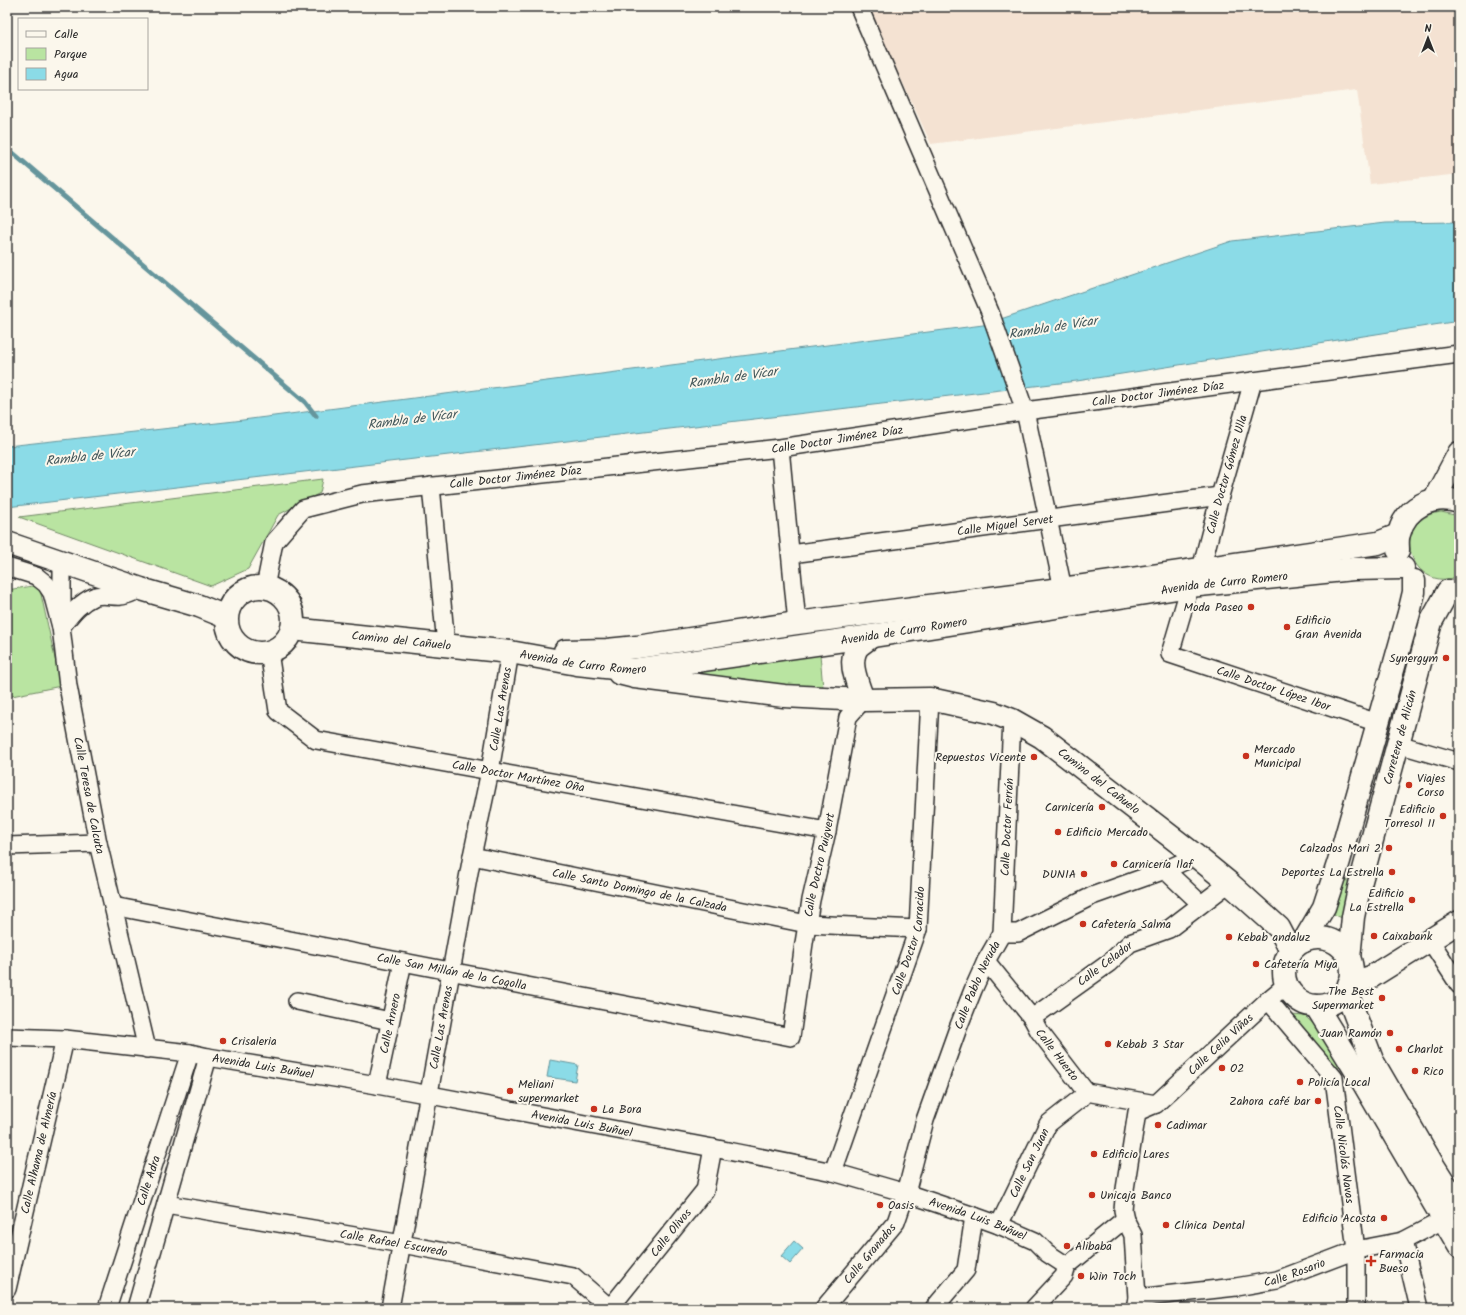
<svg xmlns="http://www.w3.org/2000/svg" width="1466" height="1315" font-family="Kalam,sans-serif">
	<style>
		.built { fill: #f4e2d2 }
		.green { fill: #b9e4a1; stroke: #728866 }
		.water { fill: #8bdbe7; stroke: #65959c }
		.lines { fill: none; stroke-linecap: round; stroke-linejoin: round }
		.stream { stroke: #65959c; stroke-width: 5 }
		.minor-casing { stroke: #2b2b2b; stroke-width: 20 }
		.tertiary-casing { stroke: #2b2b2b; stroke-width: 25 }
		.secondary-casing { stroke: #2b2b2b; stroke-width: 25 }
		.minor { stroke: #fbf7ec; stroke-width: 17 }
		.tertiary { stroke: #fbf7ec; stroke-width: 22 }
		.secondary { stroke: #fbf7ec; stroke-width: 22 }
		.poi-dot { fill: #c8321e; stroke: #fbf7ec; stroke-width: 1.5 }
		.labels { text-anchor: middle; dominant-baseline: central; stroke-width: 4; stroke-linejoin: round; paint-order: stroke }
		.street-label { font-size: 12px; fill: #2b2b2b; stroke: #fbf7ec }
		.poi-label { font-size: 12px; fill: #2b2b2b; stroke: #fbf7ec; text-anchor: start }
		.water-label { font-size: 13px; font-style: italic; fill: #43575a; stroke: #fbf7ec }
	</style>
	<rect width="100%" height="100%" fill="#fbf7ec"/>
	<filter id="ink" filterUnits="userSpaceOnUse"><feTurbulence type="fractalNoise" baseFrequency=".025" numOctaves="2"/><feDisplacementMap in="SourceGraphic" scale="8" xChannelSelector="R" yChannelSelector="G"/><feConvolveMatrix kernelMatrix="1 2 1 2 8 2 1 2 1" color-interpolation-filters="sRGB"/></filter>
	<g filter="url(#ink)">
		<path class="built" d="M 868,7 L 1459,7 L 1459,174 L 1370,184 L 1357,90 L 931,144 Z"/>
		<path class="green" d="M 323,479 L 320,493 L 278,515 L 248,569 L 211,586 L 19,517 Z
			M 1441,512 L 1459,516 L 1459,576 C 1417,594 1389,534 1429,515 C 1432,513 1437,513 1441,512 Z
			M 39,585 L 61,686 L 7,697 L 7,590 Z
			M 820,655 L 823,688 L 785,686 L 654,672 Z
			M 1341,879 L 1351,882 L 1342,918 L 1331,913 Z
			M 1291,1015 L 1305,1016 L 1320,1030 L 1341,1066 L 1337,1069 Z"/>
		<path class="water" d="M 1459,222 L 1459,321 L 1077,381 L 7,507 L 7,446 L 235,421 L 983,325 L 1232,241 L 1385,223 Z
			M 550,1060 L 578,1065 L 575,1081 L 547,1077 Z
			M 794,1241 L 803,1249 L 790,1264 L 781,1256 Z"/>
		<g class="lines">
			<path class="stream" d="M 7,148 L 305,402 L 316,416"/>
			<g class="minor-casing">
				<g id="minor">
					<path d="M 859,7 L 990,312 L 1025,411 L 1063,589"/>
					<path d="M 780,448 L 797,623"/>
					<path d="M 431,486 L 446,645"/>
					<path id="s1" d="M 791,554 L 1220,496"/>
					<path id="s2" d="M 7,567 L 36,576 L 46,584 L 52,593 L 61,627 L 68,686 L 98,843 L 147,1049"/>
					<path id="s3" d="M 1201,569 L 1220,496 L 1253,381"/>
					<path id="s4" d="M 1190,586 L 1170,654 L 1378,723"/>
					<path id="s5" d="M 265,587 L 274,542 L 303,509 L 362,494 L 780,448 L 1025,411 L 1459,354"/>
					<path d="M 62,611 L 62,562"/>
					<path d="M 61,627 C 70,616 79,603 93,597 C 102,593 112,597 121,596 C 127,596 135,591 141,589"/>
					<path id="s6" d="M 269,652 L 278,711 L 316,740 L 827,831"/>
					<path d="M 1398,744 L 1459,762"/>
					<path d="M 7,846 L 98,843"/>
					<path id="s7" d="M 472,856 L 807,924 L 918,929"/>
					<path d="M 1165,870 L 1201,904"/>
					<path id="s8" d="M 113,906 L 791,1037 L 804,943 L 811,900 L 827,831 L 848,717 L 863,700"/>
					<path d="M 1002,933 L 1018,933 L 1092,896 L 1165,870 L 1196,856"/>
					<path d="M 1430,940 L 1459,985"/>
					<path id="s9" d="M 986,961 L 1032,1018 L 1039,1031 L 1086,1092 L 1156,1104"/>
					<path id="s10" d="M 1268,1000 L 1334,1078 L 1356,1250 L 1356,1308"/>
					<path d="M 297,1001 L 390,1021"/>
					<path d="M 1032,1018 L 1109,963 L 1130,943 L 1169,929 L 1229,883"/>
					<path id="s11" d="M 7,1037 L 65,1039 L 190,1053 L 208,1057 L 377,1085 L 713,1148 L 833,1172 L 906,1193 L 974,1216 L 999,1225 L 1035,1241 L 1047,1253 L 1067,1266"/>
					<path id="s12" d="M 377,1085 L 403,962"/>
					<path id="s13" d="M 833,1172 L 918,929 L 930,699"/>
					<path id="s14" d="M 166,1204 L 402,1244 L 573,1276 L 610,1308 L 705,1190 L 713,1148"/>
					<path id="s15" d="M 999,1225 L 1048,1124 L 1081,1098 L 1086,1092"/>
					<path d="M 1403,1241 L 1419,1308"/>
					<path id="s16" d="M 7,1289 L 65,1039"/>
					<path id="s17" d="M 1137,1298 L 1236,1287 L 1277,1280 L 1356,1250 L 1403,1241 L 1443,1220"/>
					<path id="s18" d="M 107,1308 L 190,1053"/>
					<path d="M 136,1308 L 208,1057"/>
					<path id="s19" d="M 390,1308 L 472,856 L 490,771 L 510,652"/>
					<path id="s20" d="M 824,1308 L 896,1222 L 906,1193 L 925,1120 L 958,1028 L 973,990 L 986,961 L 1002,933 L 1012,720"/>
					<path d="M 934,1308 L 966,1270 L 974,1216"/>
					<path d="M 1034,1308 L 1064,1276 L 1067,1266 L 1125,1219"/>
					<path id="s21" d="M 1135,1308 L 1137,1298 L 1133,1235 L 1125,1219 L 1123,1210 L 1125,1189 L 1137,1112 L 1156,1104 L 1268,1000 L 1286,985"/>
				</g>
			</g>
			<g class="tertiary-casing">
				<g id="tertiary">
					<path d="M 7,543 L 141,589 L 199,606 L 226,617"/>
					<circle cx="260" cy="620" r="33"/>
					<path id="s22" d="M 292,629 L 510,652"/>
					<path id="s23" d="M 619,673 L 635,677 L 784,696 L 863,700 L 930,699 L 994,713 L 1012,720 L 1042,737 L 1196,856 L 1229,883 L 1279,928 L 1291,951"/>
					<path d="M 863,700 C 859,685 847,664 857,648 C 860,644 867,640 872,636"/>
					<path d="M 1349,984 L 1371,977 L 1459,922"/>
				</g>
			</g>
			<g class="secondary-casing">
				<g id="secondary">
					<path d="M 1434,500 L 1459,453"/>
					<path d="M 1398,550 C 1398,545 1397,539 1399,534 C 1405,507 1434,493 1459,502"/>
					<path d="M 565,651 L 607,650 L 637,647 L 797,623 L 1084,586 L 1378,543 L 1398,535"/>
					<path id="s24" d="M 510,652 L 577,664 L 633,670 L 872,636 L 1190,586 L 1353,569 L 1403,568"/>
					<circle cx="1318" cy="972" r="34"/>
					<path d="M 1304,941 L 1324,907 L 1339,861 L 1409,613 L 1414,592 L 1414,581"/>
					<path id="s25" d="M 1349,958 L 1353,917 L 1359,888 L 1431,622 L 1448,591"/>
					<path d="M 1346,991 L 1372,1060 L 1433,1165 L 1459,1206"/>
					<path d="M 1316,1006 L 1364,1084 L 1459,1246"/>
				</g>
			</g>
			<use href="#minor" class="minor"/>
			<use href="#tertiary" class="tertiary"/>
			<use href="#secondary" class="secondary"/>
		</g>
	</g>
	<g class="poi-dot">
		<circle cx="1251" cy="607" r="4"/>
		<circle cx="1287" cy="627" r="4"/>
		<circle cx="1446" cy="658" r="4"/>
		<circle cx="1246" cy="756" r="4"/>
		<circle cx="1034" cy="757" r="4"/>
		<circle cx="1409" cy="785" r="4"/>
		<circle cx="1102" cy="807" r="4"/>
		<circle cx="1443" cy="816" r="4"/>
		<circle cx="1058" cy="832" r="4"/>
		<circle cx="1389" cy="848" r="4"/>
		<circle cx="1114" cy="864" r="4"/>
		<circle cx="1392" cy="872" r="4"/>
		<circle cx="1084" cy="874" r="4"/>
		<circle cx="1412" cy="900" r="4"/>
		<circle cx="1083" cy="924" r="4"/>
		<circle cx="1374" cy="936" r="4"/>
		<circle cx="1229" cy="937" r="4"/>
		<circle cx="1256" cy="964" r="4"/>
		<circle cx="1382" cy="998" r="4"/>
		<circle cx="1390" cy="1033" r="4"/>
		<circle cx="223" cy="1041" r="4"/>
		<circle cx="1108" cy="1044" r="4"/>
		<circle cx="1399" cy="1049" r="4"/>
		<circle cx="1222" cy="1068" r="4"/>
		<circle cx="1415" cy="1071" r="4"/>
		<circle cx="1300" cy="1082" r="4"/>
		<circle cx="510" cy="1091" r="4"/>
		<circle cx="1318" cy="1101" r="4"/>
		<circle cx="594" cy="1109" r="4"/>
		<circle cx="1158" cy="1125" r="4"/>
		<circle cx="1094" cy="1154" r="4"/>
		<circle cx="1092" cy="1195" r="4"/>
		<circle cx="880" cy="1205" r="4"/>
		<circle cx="1384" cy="1218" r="4"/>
		<circle cx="1166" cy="1225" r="4"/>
		<circle cx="1067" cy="1246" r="4"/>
		<path d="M1369 1255h4v4h4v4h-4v4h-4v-4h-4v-4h4z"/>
		<circle cx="1081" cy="1276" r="4"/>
	</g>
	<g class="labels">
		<g class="street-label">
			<text stroke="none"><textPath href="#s5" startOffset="953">Calle Doctor Jiménez Díaz</textPath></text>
			<text stroke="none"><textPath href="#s5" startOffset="629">Calle Doctor Jiménez Díaz</textPath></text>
			<text stroke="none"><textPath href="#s3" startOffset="98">Calle Doctor Gómez Ulla</textPath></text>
			<text stroke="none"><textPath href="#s5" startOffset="305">Calle Doctor Jiménez Díaz</textPath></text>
			<text stroke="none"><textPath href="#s1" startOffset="216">Calle Miguel Servet</textPath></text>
			<text stroke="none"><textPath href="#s24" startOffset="722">Avenida de Curro Romero</textPath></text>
			<text stroke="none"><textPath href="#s24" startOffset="398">Avenida de Curro Romero</textPath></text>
			<text stroke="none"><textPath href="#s22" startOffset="110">Camino del Cañuelo</textPath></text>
			<text stroke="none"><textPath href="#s24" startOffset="74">Avenida de Curro Romero</textPath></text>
			<text stroke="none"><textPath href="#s4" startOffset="180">Calle Doctor López Ibor</textPath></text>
			<text stroke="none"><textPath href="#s19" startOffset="609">Calle Las Arenas</textPath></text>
			<text stroke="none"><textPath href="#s25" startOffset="227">Carretera de Alicún</textPath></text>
			<text stroke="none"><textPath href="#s6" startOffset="313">Calle Doctor Martínez Oña</textPath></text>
			<text stroke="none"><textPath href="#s23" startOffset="504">Camino del Cañuelo</textPath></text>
			<text stroke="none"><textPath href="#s2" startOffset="260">Calle Teresa de Calcuta</textPath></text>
			<text stroke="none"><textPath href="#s20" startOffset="527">Calle Doctor Ferrán</textPath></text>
			<text stroke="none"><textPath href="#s8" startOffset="865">Calle Doctro Puigvert</textPath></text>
			<text stroke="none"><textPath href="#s7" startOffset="171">Calle Santo Domingo de la Calzada</textPath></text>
			<text stroke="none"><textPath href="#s13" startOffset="244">Calle Doctor Carracido</textPath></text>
			<text transform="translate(1105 964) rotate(-37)">Calle Celador</text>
			<text stroke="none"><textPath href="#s8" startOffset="345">Calle San Millán de la Cogolla</textPath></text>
			<text stroke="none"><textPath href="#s20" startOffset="363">Calle Pablo Neruda</textPath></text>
			<text stroke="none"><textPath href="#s12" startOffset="63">Calle Arnero</textPath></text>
			<text stroke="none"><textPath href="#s19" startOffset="285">Calle Las Arenas</textPath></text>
			<text stroke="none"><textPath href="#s21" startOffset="308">Calle Celia Viñas</textPath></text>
			<text stroke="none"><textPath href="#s9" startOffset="118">Calle Huerto</textPath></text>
			<text stroke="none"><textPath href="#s11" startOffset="258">Avenida Luis Buñuel</textPath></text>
			<text stroke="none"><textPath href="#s11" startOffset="582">Avenida Luis Buñuel</textPath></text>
			<text stroke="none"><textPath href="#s16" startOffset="140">Calle Alhama de Almería</textPath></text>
			<text stroke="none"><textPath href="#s10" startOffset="179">Calle Nicolás Navas</textPath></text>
			<text stroke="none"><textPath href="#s15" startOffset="69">Calle San Juan</textPath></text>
			<text stroke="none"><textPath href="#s18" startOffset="134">Calle Adra</textPath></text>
			<text stroke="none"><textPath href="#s11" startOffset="990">Avenida Luis Buñuel</textPath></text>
			<text stroke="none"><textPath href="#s14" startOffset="559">Calle Olivos</textPath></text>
			<text stroke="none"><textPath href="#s14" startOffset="231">Calle Rafael Escuredo</textPath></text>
			<text stroke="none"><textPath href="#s20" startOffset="71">Calle Granados</textPath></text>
			<text stroke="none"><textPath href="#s17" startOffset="160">Calle Rosario</textPath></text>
		</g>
		<g class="poi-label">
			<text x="1243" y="607" text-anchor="end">Moda Paseo</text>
			<text x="1295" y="620">Edificio<tspan x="1295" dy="14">Gran Avenida</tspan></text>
			<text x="1438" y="658" text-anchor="end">Synergym</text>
			<text x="1254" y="749">Mercado<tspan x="1254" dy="14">Municipal</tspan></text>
			<text x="1026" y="757" text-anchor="end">Repuestos Vicente</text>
			<text x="1417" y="778">Viajes<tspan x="1417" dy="14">Corso</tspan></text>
			<text x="1094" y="807" text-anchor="end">Carnicería</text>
			<text x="1435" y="809" text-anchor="end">Edificio<tspan x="1435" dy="14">Torresol II</tspan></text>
			<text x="1066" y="832">Edificio Mercado</text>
			<text x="1381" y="848" text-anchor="end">Calzados Mari 2</text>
			<text x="1122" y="864">Carnicería Ilaf</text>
			<text x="1384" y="872" text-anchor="end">Deportes La Estrella</text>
			<text x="1076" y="874" text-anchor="end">DUNIA</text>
			<text x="1404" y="893" text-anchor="end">Edificio<tspan x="1404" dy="14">La Estrella</tspan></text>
			<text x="1091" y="924">Cafetería Salma</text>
			<text x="1382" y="936">Caixabank</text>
			<text x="1237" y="937">Kebab andaluz</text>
			<text x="1264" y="964">Cafetería Miya</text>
			<text x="1374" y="991" text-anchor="end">The Best<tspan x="1374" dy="14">Supermarket</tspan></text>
			<text x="1382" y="1033" text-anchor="end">Juan Ramón</text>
			<text x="231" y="1041">Crisaleria</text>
			<text x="1116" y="1044">Kebab 3 Star</text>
			<text x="1407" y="1049">Charlot</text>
			<text x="1230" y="1068">O2</text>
			<text x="1423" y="1071">Rico</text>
			<text x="1308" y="1082">Policía Local</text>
			<text x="518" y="1084">Meliani<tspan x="518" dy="14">supermarket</tspan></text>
			<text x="1310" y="1101" text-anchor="end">Zahora café bar</text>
			<text x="602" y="1109">La Bora</text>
			<text x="1166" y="1125">Cadimar</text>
			<text x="1102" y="1154">Edificio Lares</text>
			<text x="1100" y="1195">Unicaja Banco</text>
			<text x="888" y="1205">Oasis</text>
			<text x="1376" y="1218" text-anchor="end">Edificio Acosta</text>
			<text x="1174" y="1225">Clínica Dental</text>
			<text x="1075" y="1246">Alibaba</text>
			<text x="1379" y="1254">Farmacia<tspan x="1379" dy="14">Bueso</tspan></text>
			<text x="1089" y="1276">Win Toch</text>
		</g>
		<g class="water-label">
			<text transform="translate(1053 328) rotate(-9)">Rambla de Vícar</text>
			<text transform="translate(733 378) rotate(-8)">Rambla de Vícar</text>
			<text transform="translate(412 420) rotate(-7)">Rambla de Vícar</text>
			<text transform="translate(90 457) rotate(-6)">Rambla de Vícar</text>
		</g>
	</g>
	<rect width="1466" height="1315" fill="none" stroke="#fbf7ec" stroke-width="24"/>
	<rect x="12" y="12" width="1442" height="1291" fill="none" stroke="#2b2b2b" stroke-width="1.5" filter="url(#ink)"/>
	<rect x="18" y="18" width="130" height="72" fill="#fbf7ec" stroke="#a8a59f"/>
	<rect x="26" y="31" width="20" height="6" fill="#fbf7ec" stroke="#a8a59f"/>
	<text x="54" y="38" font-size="12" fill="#2b2b2b">Calle</text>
	<rect x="26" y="48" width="20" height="12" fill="#b9e4a1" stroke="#a8a59f"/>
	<text x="54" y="58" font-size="12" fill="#2b2b2b">Parque</text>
	<rect x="26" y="68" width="20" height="12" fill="#8bdbe7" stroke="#a8a59f"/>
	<text x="54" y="78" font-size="12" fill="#2b2b2b">Agua</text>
	<g transform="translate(1428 38)" stroke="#fbf7ec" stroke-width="3" paint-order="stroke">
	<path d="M0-3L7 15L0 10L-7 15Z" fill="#2b2b2b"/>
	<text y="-6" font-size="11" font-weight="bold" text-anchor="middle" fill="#2b2b2b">N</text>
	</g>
</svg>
